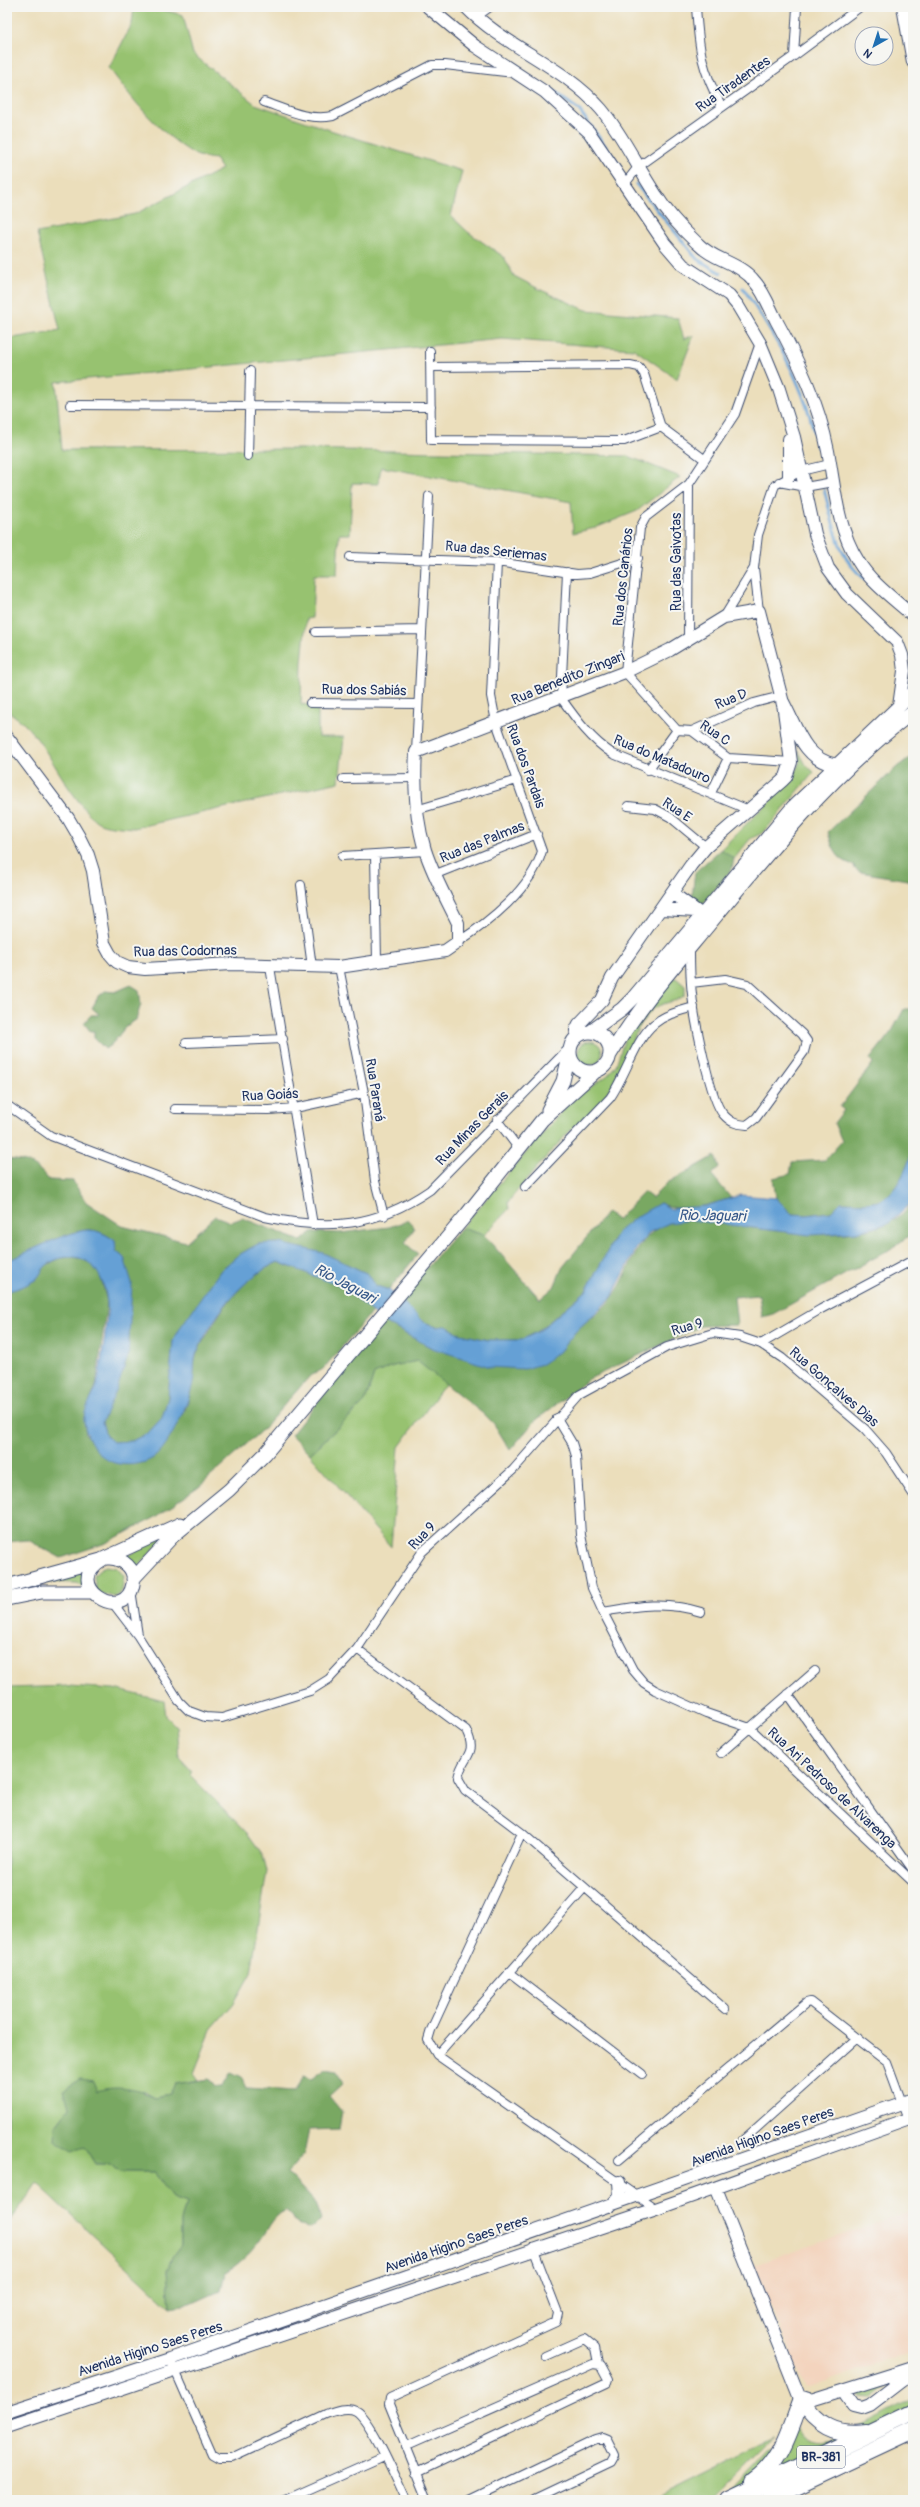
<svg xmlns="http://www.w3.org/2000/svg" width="920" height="2507" font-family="Pangolin,sans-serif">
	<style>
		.built { fill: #f3d4be }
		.green { fill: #97c26f; stroke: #597866 }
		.forest { fill: #79a862; stroke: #4a6c60 }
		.water { fill: #65a0d5; stroke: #40689a }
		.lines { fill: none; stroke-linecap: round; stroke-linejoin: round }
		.stream { stroke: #65a0d5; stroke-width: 3 }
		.street-casing { stroke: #3a496c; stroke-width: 10 }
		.secondary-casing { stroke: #3a496c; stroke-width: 14 }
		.primary-casing { stroke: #3a496c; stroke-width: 15 }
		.highway-casing { stroke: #3a496c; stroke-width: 18 }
		.street { stroke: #fff; stroke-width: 8 }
		.secondary { stroke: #fff; stroke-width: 12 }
		.primary { stroke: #fff; stroke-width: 13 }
		.highway { stroke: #fff; stroke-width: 16 }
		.labels { text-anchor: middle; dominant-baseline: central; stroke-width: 4; stroke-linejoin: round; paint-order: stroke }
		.shield { fill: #f6f6f2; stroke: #5d6b8a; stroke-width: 1 }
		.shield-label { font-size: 13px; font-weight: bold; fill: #1b2f5e }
		.street-label { font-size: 14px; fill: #1b2f5e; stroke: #f6f6f2 }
		.water-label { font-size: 15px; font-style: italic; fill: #355788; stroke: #f6f6f2 }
	</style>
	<rect width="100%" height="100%" fill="#f6f6f2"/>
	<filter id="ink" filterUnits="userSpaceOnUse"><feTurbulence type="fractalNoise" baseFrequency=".025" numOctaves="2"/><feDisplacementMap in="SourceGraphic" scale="8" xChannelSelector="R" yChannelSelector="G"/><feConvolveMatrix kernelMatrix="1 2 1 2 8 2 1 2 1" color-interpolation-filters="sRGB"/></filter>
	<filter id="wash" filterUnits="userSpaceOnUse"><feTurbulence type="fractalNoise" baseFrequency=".012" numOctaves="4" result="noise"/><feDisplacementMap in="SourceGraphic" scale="16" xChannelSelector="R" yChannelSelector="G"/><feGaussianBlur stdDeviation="0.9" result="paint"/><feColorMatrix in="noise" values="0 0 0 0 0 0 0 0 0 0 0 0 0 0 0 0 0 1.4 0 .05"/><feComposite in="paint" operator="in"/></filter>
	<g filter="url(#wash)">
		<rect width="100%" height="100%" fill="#ebdebb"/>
		<path class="built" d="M 913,2211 L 913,2351 L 806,2389 L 754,2265 Z"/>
		<path class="green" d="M 134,7 L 151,7 L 183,15 L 193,54 L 255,104 L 333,131 L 462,171 L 451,216 L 468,232 L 504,257 L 514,276 L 541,290 L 586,310 L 678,318 L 684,339 L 694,335 L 677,379 L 634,349 L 502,339 L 56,382 L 62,450 L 301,449 L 628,456 L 680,477 L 637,511 L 595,528 L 573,533 L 571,502 L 381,467 L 378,484 L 352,483 L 350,534 L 339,534 L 337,575 L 314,575 L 312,618 L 306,619 L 302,663 L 301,704 L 318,706 L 318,737 L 344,737 L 339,782 L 134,828 C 124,827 110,827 100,823 C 91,819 83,807 77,799 C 54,770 40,730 7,711 L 7,339 L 60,330 L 37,233 L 135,214 L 222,169 L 215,159 C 208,158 199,157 194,154 C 159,133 132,99 109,68 L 132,24 Z
			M 798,750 L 806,765 L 814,772 L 764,832 L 750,839 L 734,859 L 721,849 L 794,777 L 800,761 Z
			M 676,978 L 685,986 L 685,995 C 675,1004 660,1001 650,1012 C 630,1033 627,1066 610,1089 C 599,1105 582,1119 568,1133 C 547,1155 528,1178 508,1202 L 509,1209 L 484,1235 L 461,1228 L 572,1100 L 608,1075 L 616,1065 L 629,1026 L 670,979 Z
			M578 1053a12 12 0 1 1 24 0a12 12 0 1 1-24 0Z
			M 417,1361 L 446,1383 L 399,1447 L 391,1547 L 310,1454 L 365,1402 L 374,1374 L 393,1366 Z
			M 165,1536 L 135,1571 L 122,1559 Z
			M 106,1566 L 117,1568 L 124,1576 L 122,1591 L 115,1597 L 96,1592 L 94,1576 L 101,1568 Z
			M 88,1568 L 87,1586 L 76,1583 L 42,1582 Z
			M 69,1686 L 114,1689 L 164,1701 L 166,1716 L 176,1726 L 179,1757 L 192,1771 L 190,1775 L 248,1834 L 263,1855 L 267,1871 L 251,1973 L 234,2003 L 212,2028 L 194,2073 L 199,2080 L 175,2084 L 170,2094 L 155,2097 L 145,2091 L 69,2108 L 56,2125 L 85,2147 L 95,2164 L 110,2164 L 119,2172 L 154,2172 L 172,2197 L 186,2202 L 181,2222 L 181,2246 L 172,2257 L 167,2271 L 170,2307 L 37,2183 L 7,2226 L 7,2037 L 14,2031 L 7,2023 L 7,1688 Z
			M 885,2381 L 888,2385 L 871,2399 L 861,2398 L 857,2393 L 858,2390 Z
			M 913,2399 L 913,2413 L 782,2468 L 779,2461 L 796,2429 C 802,2441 809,2444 822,2445 Z
			M 774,2439 L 713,2500 L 652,2500 Z
			M 770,2450 L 777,2466 L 730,2493 Z"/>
		<path class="forest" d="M 913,756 L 913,881 L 860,872 L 855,869 L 854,865 C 836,860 833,849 828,832 L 898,766 Z
			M 721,849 L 734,859 L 732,869 L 698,910 L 691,904 L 695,872 Z
			M 131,985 L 139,990 L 141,1004 L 136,1020 C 121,1026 119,1041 105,1049 L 94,1038 L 94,1031 L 90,1031 L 84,1023 L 91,1015 L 100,1015 L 92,1008 L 98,997 L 105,991 L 115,992 Z
			M 904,1009 L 913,1009 L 913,1052 L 909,1068 L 913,1078 L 913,1148 C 909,1164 897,1193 881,1200 C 869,1205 853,1202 841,1202 L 831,1212 L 806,1215 L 792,1214 L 776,1198 L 773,1178 L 790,1174 L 792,1162 L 825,1160 L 842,1141 L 834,1123 L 844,1110 L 840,1107 L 873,1063 L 870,1059 L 892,1031 Z
			M 715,1156 L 719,1167 L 712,1175 L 731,1198 C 709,1205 682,1214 660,1203 L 618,1232 L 586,1291 L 537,1332 L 521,1340 L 488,1340 L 460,1334 L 446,1326 L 436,1327 L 422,1321 L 400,1299 L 461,1228 L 484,1235 L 540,1299 L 554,1287 L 562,1268 L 607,1212 L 617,1220 L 644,1192 L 652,1198 L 667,1183 Z
			M 7,1159 C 29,1161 36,1164 49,1180 L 73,1181 L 86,1202 L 122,1226 L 186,1242 L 215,1216 L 231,1222 L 242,1218 L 301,1241 L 312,1232 L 340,1233 L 389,1227 L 409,1220 L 414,1229 L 405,1243 L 418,1254 L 389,1290 L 376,1286 L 368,1274 L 323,1253 L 279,1243 L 258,1244 L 237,1256 L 221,1270 L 173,1341 L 168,1398 L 162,1418 L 148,1433 L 132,1441 L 113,1442 L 106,1436 L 102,1422 L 127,1269 L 124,1258 L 116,1251 L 115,1241 C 108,1235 99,1231 90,1230 C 72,1229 26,1253 7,1261 Z
			M 913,1201 L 913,1233 L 889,1250 L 773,1314 L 762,1317 L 759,1295 L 734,1297 L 737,1325 L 701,1326 L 589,1379 L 535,1421 L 510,1450 L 494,1424 L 487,1417 L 417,1361 L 393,1366 L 374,1374 L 365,1402 L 310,1454 L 291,1435 L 382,1321 L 432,1348 L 559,1352 C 565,1345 570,1337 576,1331 C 587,1319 602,1311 612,1298 C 632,1272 633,1236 669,1223 C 686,1217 706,1222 723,1224 C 772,1229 882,1253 913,1201 Z
			M 75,1257 L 91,1263 L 100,1274 L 107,1302 L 96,1386 L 84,1417 L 86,1435 L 153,1458 C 165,1443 176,1428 185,1410 C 193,1391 191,1371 197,1353 C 199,1347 204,1340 207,1335 C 224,1304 245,1277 278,1262 L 345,1288 L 372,1312 L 323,1369 L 309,1377 L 262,1430 L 199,1487 L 156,1517 L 106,1543 L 61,1558 L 28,1540 L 7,1542 L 7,1291 L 36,1280 L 45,1266 L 60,1258 Z
			M 326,2069 L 337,2071 L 343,2083 L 329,2096 L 342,2112 L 339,2129 L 309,2130 L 304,2154 L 287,2173 L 314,2201 L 321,2220 L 310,2228 L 297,2224 L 286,2210 C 271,2217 268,2231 258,2243 C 249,2255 237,2265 225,2273 L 221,2290 L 190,2304 L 170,2307 L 167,2271 L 172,2257 L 181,2246 L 181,2222 L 186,2202 L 172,2197 L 154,2172 L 119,2172 L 110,2164 L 95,2164 L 85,2147 L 72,2151 L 55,2140 L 56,2125 L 69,2108 L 64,2089 L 81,2079 L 93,2081 L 97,2091 C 114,2085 139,2089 155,2097 L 170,2094 L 175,2084 L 209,2079 L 215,2087 L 222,2087 L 231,2072 L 242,2077 L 247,2088 L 294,2091 L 304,2076 L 312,2079 Z"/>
		<path class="water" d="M 913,1148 L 913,1201 L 889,1223 L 856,1232 L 810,1235 L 690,1220 L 669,1223 L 650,1232 L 636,1249 L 612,1297 L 576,1331 L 559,1352 L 542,1364 L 525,1369 L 490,1367 L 432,1348 L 382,1321 L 345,1288 L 278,1262 C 240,1279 214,1315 197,1352 C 193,1361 195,1373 193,1382 C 190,1400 169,1448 153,1458 C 143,1465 126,1466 115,1463 C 98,1459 84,1435 84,1419 C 84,1408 94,1396 97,1385 C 100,1371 109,1314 107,1302 C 105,1283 96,1259 74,1257 C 65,1256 50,1260 44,1268 C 41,1272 39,1277 35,1280 C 27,1285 16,1290 7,1291 L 7,1261 C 26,1253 72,1229 90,1230 C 99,1231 108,1235 115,1241 L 116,1251 L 124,1258 L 132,1283 L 128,1356 L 117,1389 L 102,1422 L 106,1436 L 113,1442 L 132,1441 L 148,1433 L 162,1418 L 168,1398 L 173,1341 L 182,1325 L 221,1270 L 237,1256 L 258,1244 L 279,1243 L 323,1253 L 368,1274 L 376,1286 L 389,1290 L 400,1299 L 422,1321 L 436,1327 L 446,1326 L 460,1334 L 488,1340 L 521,1340 L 538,1332 L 586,1291 L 618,1232 L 636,1217 L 660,1203 L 671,1209 L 706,1206 L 741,1195 L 776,1198 L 792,1214 L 806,1215 L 831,1212 L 841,1202 C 853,1202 869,1205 881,1200 C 897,1193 909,1164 913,1148 Z"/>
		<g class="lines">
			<path class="stream" d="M 554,92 L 579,110 L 619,165
				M 636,184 L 697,259 L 721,273
				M 743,288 C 776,338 807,387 817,447
				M 824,490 C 833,520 837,559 865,579"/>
		</g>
	</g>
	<g filter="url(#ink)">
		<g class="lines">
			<g class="street-casing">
				<path id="street" d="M 696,7 C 699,49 701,69 722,107
					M 476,17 L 490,7
					M 794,56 L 797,7
					M 264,102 C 287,110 309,121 333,116 L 432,65 L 445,65 L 514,73
					M 624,185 L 638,167 L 794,56 L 860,7
					M 760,343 L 735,414 L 689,484 L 646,517 L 640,528 L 625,672 L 677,730 L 692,731 L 728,758 L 791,762
					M 430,351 L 431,440 L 624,441 L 661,427
					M 431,367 L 630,365 L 639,367 L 644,374 L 661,427 L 704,459
					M 70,405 L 431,407
					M 248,456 L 250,371
					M 779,482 L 805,487 L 833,482
					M 350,557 L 497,562 L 577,574 L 590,573 L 638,558
					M 754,568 L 759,611
					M 567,572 L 561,698 C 576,719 591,740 613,754 L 749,810
					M 724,617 L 754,568 L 758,535 L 775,485 L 801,471 L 830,464
					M 316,632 L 422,630
					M 688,639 L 689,484
					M 310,703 L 418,704
					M 692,731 L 754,703 L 781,696
					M 416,752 L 429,496
					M 648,770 L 677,730
					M 343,779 L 414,778
					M 711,793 L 728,758
					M 628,806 L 655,809 L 670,817 L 706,847
					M 416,810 L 517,780
					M 375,855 L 377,961
					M 342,856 L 425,851
					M 436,874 L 537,834
					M 301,885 L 312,967
					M 458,942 C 489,922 532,888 542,851 L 496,722 L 491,696 L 497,562
					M 690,948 C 690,963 690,979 692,994 C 694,1016 710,1100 723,1114 C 731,1123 736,1124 747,1125 L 756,1118 L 804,1052 L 807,1041 L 802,1034 L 747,984 L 725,979 L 691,983
					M 270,967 L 313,1225
					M 339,967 L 364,1093 L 375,1181 L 384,1216
					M 186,1043 L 283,1039
					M 7,1105 L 51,1136 L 265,1217 C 329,1231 376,1227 430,1190 L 569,1048
					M 175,1109 L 269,1110 L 295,1108 L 364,1093
					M 497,1120 L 519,1149
					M 525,1187 L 610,1098 C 625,1077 636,1038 654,1024 C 666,1014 680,1011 694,1007
					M 761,1344 L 821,1309 L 913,1260
					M 557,1418 L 572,1443 L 576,1456 L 581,1535 L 592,1588 L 603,1612 L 633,1670 L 644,1683 L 655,1690 L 706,1713 L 750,1728 L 913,1882
					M 131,1590 L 138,1635
					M 112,1602 L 138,1636 L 179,1701 L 189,1711 L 205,1717 L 222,1718 L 310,1691 L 329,1679 L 357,1649 L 422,1552 L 513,1470 L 579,1395 L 667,1347 L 713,1333 L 740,1337 L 761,1344 L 782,1358 L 865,1429 L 886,1453 L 913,1494
					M 603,1612 C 638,1606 666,1601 701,1612
					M 357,1649 L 466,1730 C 479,1756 462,1755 458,1778 L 465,1790 L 522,1833 L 725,2009
					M 788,1694 L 913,1870
					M 721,1753 L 815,1671
					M 522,1833 L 431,2030 L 428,2040 L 437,2055 L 584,1888
					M 509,1972 L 642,2074
					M 437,2055 L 656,2209
					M 741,2142 L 857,2038
					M 619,2160 L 806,2003 L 810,2002 L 887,2062 L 908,2119
					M 546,2356 L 584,2339 L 595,2348 L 598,2363
					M 170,2359 L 212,2454 L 219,2458 L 232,2458 L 326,2414 C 334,2411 347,2406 356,2411 C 371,2420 397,2481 406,2500
					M 405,2447 L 593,2364 L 600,2365 L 608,2380 L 607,2383 L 416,2473
					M 285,2500 L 384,2456
					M 428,2500 L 389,2404 L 390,2398 L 556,2322 L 558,2313 L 533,2248
					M 470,2500 L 595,2440 L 602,2438 L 607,2440 L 615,2456 L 611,2463 L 533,2500"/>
			</g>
			<g class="secondary-casing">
				<path id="secondary" d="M 428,7 L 475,46 L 545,92 L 589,132 L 665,244 L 683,265 L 729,295 L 738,306 L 760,343 L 779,389 L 794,437 L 815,534 L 828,568 L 847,594 L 897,642 L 902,655 L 904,671 L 899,706
					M 466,7 C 505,47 564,66 601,109 C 623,135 637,167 656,195 C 667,213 682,229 697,243 C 714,261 740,262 755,282 C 764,292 770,308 776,320 C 799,362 819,404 828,451 C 835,489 837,527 858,561 C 871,583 894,599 913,616
					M 903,7 L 913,62
					M 789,476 L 789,439
					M 7,737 L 68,818 L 78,835 L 88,855 L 93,871 L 104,943 L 110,954 L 117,962 L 128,967 L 145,969 L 231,964 L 339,967 L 445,951 L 458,942 L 458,923 C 447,900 433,875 425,850 C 415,818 414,785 416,752 L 625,672 L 670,650 L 724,617 L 759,611 L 783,703 L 791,762 L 786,777 L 782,781 L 706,847 L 691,865 L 612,978 L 602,1000 L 579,1024 L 576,1030 L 577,1037
					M 672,893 L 702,915
					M 662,909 L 696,911
					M 716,2188 L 801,2401
					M 611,2206 L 620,2196 L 619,2182
					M 848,2389 L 846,2395 L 854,2406 L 862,2408 L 870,2405 L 913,2372
					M 799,2396 L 811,2400 L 913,2368
					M 7,2412 L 170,2359 L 913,2099
					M 7,2427 L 656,2209 L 913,2117"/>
			</g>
			<g class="primary-casing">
				<path id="primary" d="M 783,703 C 797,729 804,759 835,765
					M 590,1032 L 622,1009 L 633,998 L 793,807 L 913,693
					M570 1052a20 20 0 1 1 40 0a20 20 0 1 1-40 0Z
					M 610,1055 C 638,1008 673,968 707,927 C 770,850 834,772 913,712
					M 548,1110 L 563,1081 L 570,1052
					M 110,1558 C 123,1559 136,1568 133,1584 C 125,1627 59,1584 103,1559 L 180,1524
					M 133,1579 L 173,1536 L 229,1490 L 265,1454 L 467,1214 L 542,1120 L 596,1071
					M 7,1586 L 101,1560
					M 7,1599 L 42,1592 L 92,1592"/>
			</g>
			<g class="highway-casing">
				<path id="highway" d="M 801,2401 C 818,2426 835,2437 866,2433
					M 753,2482 C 782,2462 789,2433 801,2401
					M 729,2500 L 913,2413
					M 766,2500 L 913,2431"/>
			</g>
			<use href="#street" class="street"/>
			<use href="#secondary" class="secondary"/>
			<use href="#primary" class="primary"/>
			<use href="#highway" class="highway"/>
		</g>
	</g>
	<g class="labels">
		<rect class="shield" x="797" y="2446" width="48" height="22" rx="3"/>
		<g class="shield-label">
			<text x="821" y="2457">BR-381</text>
		</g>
		<g class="street-label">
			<text transform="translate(733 84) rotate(-35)">Rua Tiradentes</text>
			<text transform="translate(496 551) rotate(6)">Rua das Seriemas</text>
			<text transform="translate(676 562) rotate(-90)">Rua das Gaivotas</text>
			<text transform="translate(623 577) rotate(-84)">Rua dos Canários</text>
			<text transform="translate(568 678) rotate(-22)">Rua Benedito Zingari</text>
			<text transform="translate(364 690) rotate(1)">Rua dos Sabiás</text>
			<text transform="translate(731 699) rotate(-22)">Rua D</text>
			<text transform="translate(715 733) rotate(34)">Rua C</text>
			<text transform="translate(662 759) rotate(23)">Rua do Matadouro</text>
			<text transform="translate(526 766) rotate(70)">Rua dos Pardais</text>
			<text transform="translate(677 810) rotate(34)">Rua E</text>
			<text transform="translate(482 842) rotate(-22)">Rua das Palmas</text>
			<text transform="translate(185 951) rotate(-1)">Rua das Codornas</text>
			<text transform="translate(375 1090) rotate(81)">Rua Paraná</text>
			<text transform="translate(270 1095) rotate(-3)">Rua Goiás</text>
			<text transform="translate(472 1128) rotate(-46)">Rua Minas Gerais</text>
			<text transform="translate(687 1327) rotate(-16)">Rua 9</text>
			<text transform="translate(834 1387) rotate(41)">Rua Gonçalves Dias</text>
			<text transform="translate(422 1536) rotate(-46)">Rua 9</text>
			<text transform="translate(832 1788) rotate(43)">Rua Ari Pedroso de Alvarenga</text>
			<text transform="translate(762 2137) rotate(-20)">Avenida Higino Saes Peres</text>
			<text transform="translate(456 2244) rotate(-19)">Avenida Higino Saes Peres</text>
			<text transform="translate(150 2349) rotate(-18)">Avenida Higino Saes Peres</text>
		</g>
		<g class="water-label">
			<text transform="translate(712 1216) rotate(1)">Rio Jaguari</text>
			<text transform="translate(345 1284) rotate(28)">Rio Jaguari</text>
		</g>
	</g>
	<rect width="920" height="2507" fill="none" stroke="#f6f6f2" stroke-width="24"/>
	<g transform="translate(874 46) rotate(219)"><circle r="19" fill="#f6f6f2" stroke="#9ea6b7"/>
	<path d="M0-3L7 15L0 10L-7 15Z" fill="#1f6fb2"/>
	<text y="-6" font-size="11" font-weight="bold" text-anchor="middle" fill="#1b2f5e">N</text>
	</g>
</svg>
